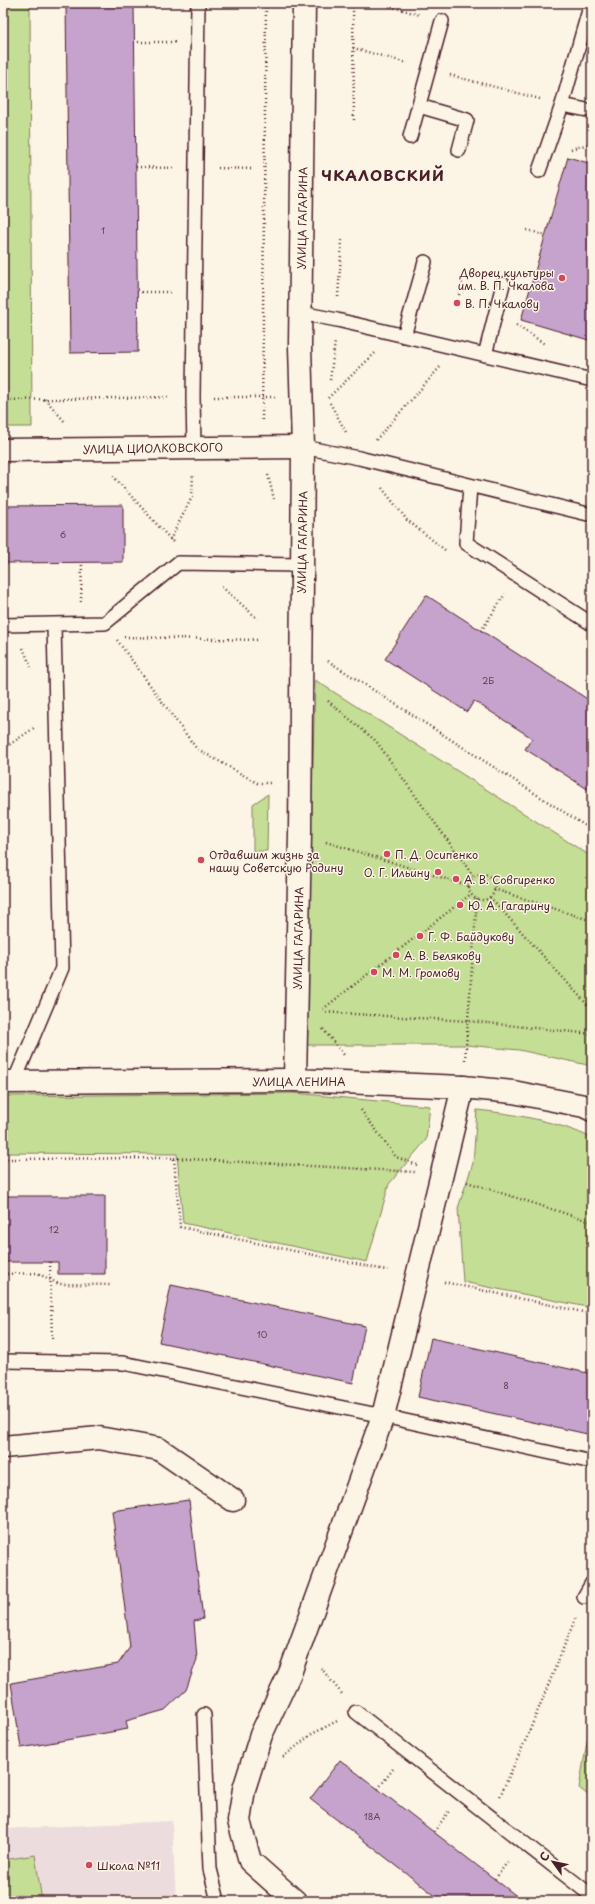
<svg xmlns="http://www.w3.org/2000/svg" width="595" height="1904" font-family="'Playpen Sans',sans-serif">
	<style>
		.built { fill: #ecdcde }
		.green { fill: #c4de95; stroke: #877e60 }
		.building { fill: #c6a3cd; stroke: #4a1f2b }
		.lines { fill: none; stroke-linecap: round; stroke-linejoin: round }
		.lane-casing { stroke: #4a1f2b; stroke-width: 16 }
		.street-casing { stroke: #4a1f2b; stroke-width: 25 }
		.secondary-casing { stroke: #4a1f2b; stroke-width: 25 }
		.path { stroke: #4a1f2b; stroke-width: 2.5; stroke-dasharray: 1 3; stroke-linecap: butt }
		.lane { stroke: #fcf5e5; stroke-width: 13 }
		.street { stroke: #fcf5e5; stroke-width: 22 }
		.secondary { stroke: #fcf5e5; stroke-width: 22 }
		.poi-dot { fill: #d1495b; stroke: #fcf5e5; stroke-width: 1.5 }
		.labels { text-anchor: middle; dominant-baseline: central; stroke-width: 3; stroke-linejoin: round; paint-order: stroke }
		.number-label { font-size: 9px; fill: #694054 }
		.street-label { font-size: 11px; fill: #4a1f2b; stroke: #fcf5e5 }
		.poi-label { font-size: 11px; fill: #4a1f2b; stroke: #fcf5e5; text-anchor: start }
		.district-label { font-size: 15px; font-weight: bold; letter-spacing: 1px; fill: #4a1f2b; stroke: #fcf5e5 }
	</style>
	<rect width="100%" height="100%" fill="#fcf5e5"/>
	<filter id="ink" filterUnits="userSpaceOnUse"><feTurbulence type="fractalNoise" baseFrequency=".025" numOctaves="2"/><feDisplacementMap in="SourceGraphic" scale="8" xChannelSelector="R" yChannelSelector="G"/><feConvolveMatrix kernelMatrix="1 2 1 2 8 2 1 2 1" color-interpolation-filters="sRGB"/></filter>
	<g filter="url(#ink)">
		<path class="built" d="M 172,1821 L 176,1901 L 3,1901 L 3,1829 Z"/>
		<path class="green" d="M 3,3 L 30,3 L 32,427 L 3,427 Z
			M 315,680 L 592,857 L 592,1066 L 519,1050 L 466,1045 L 306,1045 Z
			M 268,794 L 267,851 L 253,851 L 253,804 Z
			M 294,1093 L 430,1106 L 426,1140 L 389,1184 L 367,1262 L 183,1223 L 177,1154 L 3,1153 L 3,1096 Z
			M 477,1110 C 516,1114 556,1121 592,1138 L 592,1308 L 463,1282 L 458,1208 L 473,1163 Z
			M 592,1713 L 592,1798 L 579,1788 Z
			M 35,1855 L 42,1901 L 3,1901 L 3,1860 Z"/>
		<path class="building" d="M 66,3 L 134,3 L 138,352 L 70,353 Z
			M 568,157 L 592,164 L 592,341 L 521,320 Z
			M 123,505 L 123,562 L 3,563 L 3,506 Z
			M 426,595 L 592,702 L 592,792 L 525,749 L 532,738 L 474,701 L 467,712 L 385,659 Z
			M 3,1196 L 105,1196 L 105,1274 L 58,1274 L 58,1262 L 3,1262 Z
			M 171,1285 L 365,1326 L 353,1383 L 159,1342 Z
			M 431,1338 L 592,1374 L 592,1435 L 418,1397 Z
			M 189,1500 L 203,1619 L 194,1621 L 197,1659 L 186,1690 L 165,1710 L 126,1721 L 128,1729 L 21,1748 L 11,1683 L 118,1664 L 130,1647 L 112,1511 Z
			M 340,1760 L 378,1789 L 523,1901 L 442,1901 L 310,1799 Z"/>
		<g class="lines">
			<g class="lane-casing">
				<path id="lane" d="M 562,105 L 592,111
					M 419,106 L 467,120 L 459,150
					M 410,137 L 442,21
					M 539,171 L 562,105 L 591,3
					M 301,313 L 337,320 L 592,380
					M 404,336 L 425,262
					M 485,355 L 503,284
					M 303,447 L 359,458 L 592,515
					M 194,448 L 193,397 L 198,3
					M 470,486 L 466,543 L 592,624
					M 3,625 L 105,623 L 178,563 L 301,565
					M 14,1082 L 62,968 L 54,625
					M 3,1361 L 123,1363 L 383,1416 L 592,1462
					M 584,1597 L 592,1583
					M 356,1712 L 592,1896
					M 204,1715 L 210,1869 L 218,1901"/>
			</g>
			<g class="street-casing">
				<path id="street" d="M 3,450 L 303,447
					M 3,1082 L 295,1080
					M 3,1447 L 99,1438 L 159,1449 L 233,1500
					M 295,1901 L 250,1861 L 239,1821 L 244,1789 L 261,1735 L 290,1673 L 383,1416 L 463,1087"/>
			</g>
			<g class="secondary-casing">
				<path id="secondary" d="M 304,3 L 300,347 L 303,447 L 300,834 L 295,1080 L 463,1087 L 513,1092 L 584,1106 L 592,1110"/>
			</g>
			<path class="path" d="M 353,3 L 354,122
				M 379,3 L 420,15
				M 134,42 L 176,42
				M 353,48 L 407,63
				M 450,75 L 540,99
				M 571,149 L 592,143
				M 136,167 L 173,168
				M 218,168 L 253,169
				M 527,230 L 545,235
				M 137,292 L 172,292
				M 459,295 L 464,273
				M 338,297 L 342,240
				M 516,325 L 545,344
				M 330,380 L 335,342
				M 214,397 L 275,397
				M 328,398 L 375,353
				M 45,399 L 66,423
				M 3,400 L 171,397
				M 330,403 L 346,432
				M 262,420 L 266,3
				M 376,440 L 440,367
				M 268,475 L 274,499
				M 113,476 L 173,542
				M 382,488 L 407,520 L 445,550
				M 170,540 L 192,497 L 193,474
				M 222,587 L 258,619
				M 81,602 L 82,562
				M 481,631 L 505,594
				M 124,637 L 260,640
				M 117,640 L 196,748 L 257,783 L 270,783
				M 23,648 L 31,667
				M 328,661 L 592,830
				M 328,701 L 376,741 L 474,877
				M 3,749 L 34,728
				M 326,842 L 469,886
				M469 887a13 13 0 1 1 26 0a13 13 0 1 1-26 0Z
				M 494,889 L 592,921
				M 490,897 L 592,1010
				M 323,1009 L 471,894
				M 322,1012 L 468,1021 L 592,1034
				M 323,1029 L 344,1055
				M 465,1060 L 477,899
				M 361,1110 L 396,1157 L 417,1165
				M 174,1158 L 415,1172
				M 3,1159 L 174,1158 L 180,1227 L 390,1271
				M 467,1182 L 592,1222
				M 50,1262 L 52,1340
				M 3,1274 L 37,1273 L 59,1284 L 112,1285
				M 444,1282 L 592,1314
				M 321,1668 L 342,1694
				M 283,1757 L 312,1734 L 337,1721
				M 378,1789 L 393,1769
				M 500,1796 L 527,1737 L 576,1617
				M 434,1832 L 449,1811
				M 495,1879 L 509,1860"/>
			<use href="#lane" class="lane"/>
			<use href="#street" class="street"/>
			<use href="#secondary" class="secondary"/>
		</g>
	</g>
	<g class="poi-dot">
		<circle cx="562" cy="278" r="4"/>
		<circle cx="457" cy="303" r="4"/>
		<circle cx="387" cy="854" r="4"/>
		<circle cx="201" cy="860" r="4"/>
		<circle cx="438" cy="872" r="4"/>
		<circle cx="456" cy="879" r="4"/>
		<circle cx="460" cy="905" r="4"/>
		<circle cx="420" cy="936" r="4"/>
		<circle cx="396" cy="955" r="4"/>
		<circle cx="374" cy="972" r="4"/>
		<circle cx="89" cy="1865" r="4"/>
	</g>
	<g class="labels">
		<g class="number-label">
			<text x="103" y="230">1</text>
			<text x="63" y="534">6</text>
			<text x="488" y="680">2Б</text>
			<text x="54" y="1229">12</text>
			<text x="262" y="1334">10</text>
			<text x="506" y="1385">8</text>
			<text x="372" y="1816">18А</text>
		</g>
		<g class="street-label">
			<text transform="translate(302 218) rotate(-89)">УЛИЦА ГАГАРИНА</text>
			<text transform="translate(153 448) rotate(-1)">УЛИЦА ЦИОЛКОВСКОГО</text>
			<text transform="translate(302 542) rotate(-89)">УЛИЦА ГАГАРИНА</text>
			<text transform="translate(298 938) rotate(-89)">УЛИЦА ГАГАРИНА</text>
			<text x="299" y="1081">УЛИЦА ЛЕНИНА</text>
		</g>
		<g class="poi-label">
			<text x="554" y="272" text-anchor="end">Дворец культуры<tspan x="554" dy="13">им. В. П. Чкалова</tspan></text>
			<text x="465" y="303">В. П. Чкалову</text>
			<text x="209" y="854">Отдавшим жизнь за<tspan x="209" dy="13">нашу Советскую Родину</tspan></text>
			<text x="395" y="854">П. Д. Осипенко</text>
			<text x="430" y="872" text-anchor="end">О. Г. Ильину</text>
			<text x="464" y="879">А. В. Совгиренко</text>
			<text x="468" y="905">Ю. А. Гагарину</text>
			<text x="428" y="936">Г. Ф. Байдукову</text>
			<text x="404" y="955">А. В. Белякову</text>
			<text x="382" y="972">М. М. Громову</text>
			<text x="97" y="1865">Школа №11</text>
		</g>
		<g class="district-label">
			<text x="383" y="174">ЧКАЛОВСКИЙ</text>
		</g>
	</g>
	<rect width="595" height="1904" fill="none" stroke="#fcf5e5" stroke-width="16"/>
	<rect x="8" y="8" width="579" height="1888" fill="none" stroke="#4a1f2b" stroke-width="1.5" filter="url(#ink)"/>
	<g transform="translate(553 1862) rotate(303)" stroke="#fcf5e5" stroke-width="3" paint-order="stroke">
	<path d="M0-3L7 15L0 10L-7 15Z" fill="#4a1f2b"/>
	<text y="-6" font-size="11" font-weight="bold" text-anchor="middle" fill="#4a1f2b">С</text>
	</g>
</svg>
